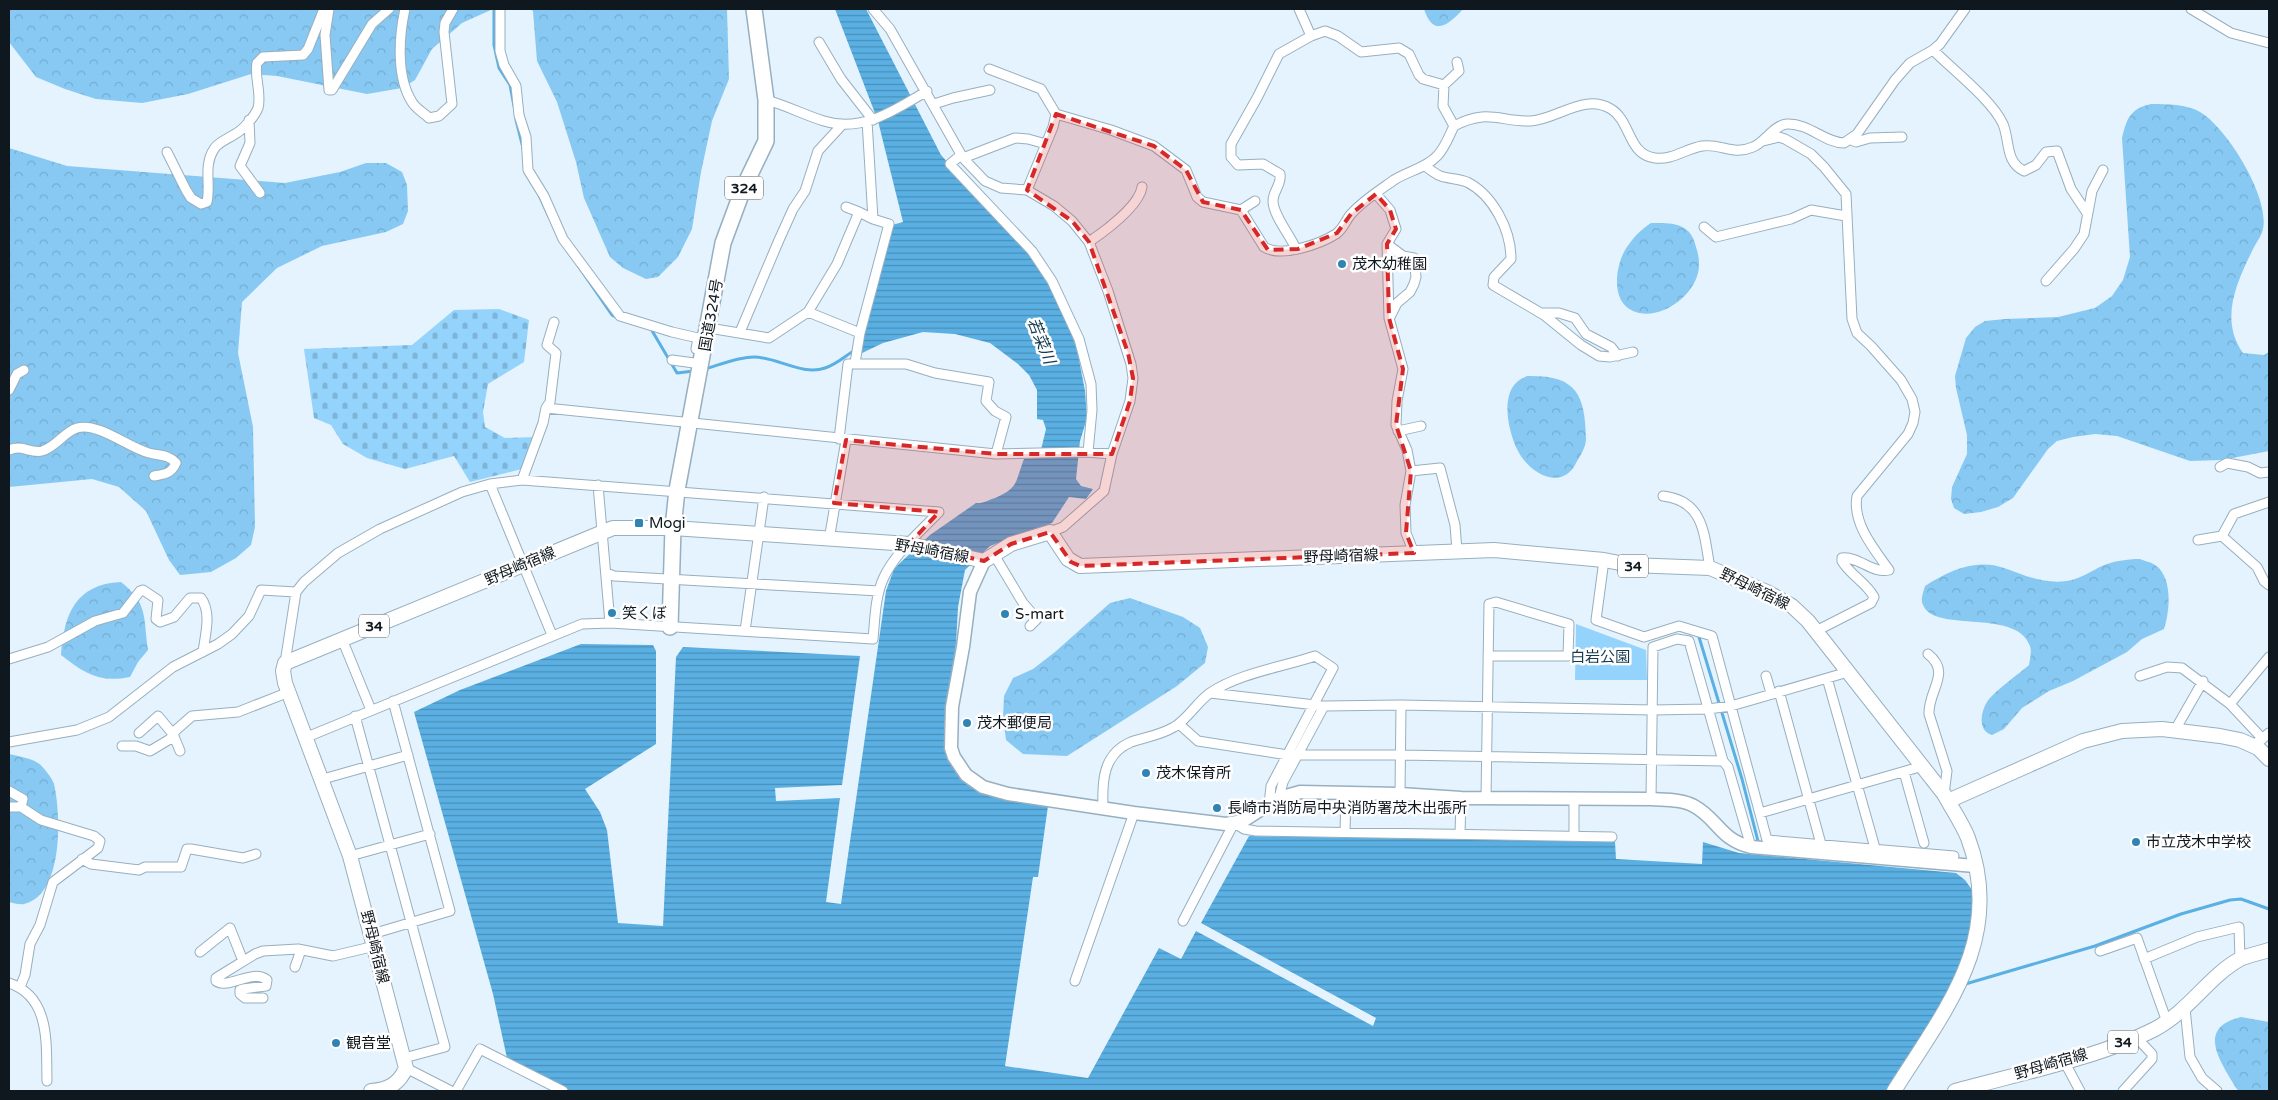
<svg xmlns="http://www.w3.org/2000/svg" width="2278" height="1100" font-family="'Varela Round','Noto Sans JP',sans-serif">
	<style>
		.forest { fill: url(#forest-crowns) }
		.cemetery { fill: url(#cemetery-stones) }
		.green { fill: #93d3fc }
		.water { fill: url(#water-rules) }
		.lines { fill: none; stroke-linecap: round; stroke-linejoin: round }
		.stream { stroke: #5ab0e3; stroke-width: 3 }
		.street-casing { stroke: #97afbf; stroke-width: 11 }
		.secondary-casing { stroke: #97afbf; stroke-width: 15 }
		.primary-casing { stroke: #97afbf; stroke-width: 16 }
		.highway-casing { stroke: #97afbf; stroke-width: 18 }
		.street { stroke: #fff; stroke-width: 9 }
		.secondary { stroke: #fff; stroke-width: 12 }
		.primary { stroke: #fff; stroke-width: 14 }
		.highway { stroke: #fff; stroke-width: 15 }
		.marked { fill: #d62828; fill-opacity: 0.2; stroke: #d62828; stroke-width: 4; stroke-dasharray: 10 6; stroke-linejoin: round }
		.poi-dot { fill: #2f84b4; stroke: #fefefe; stroke-width: 2 }
		.labels { text-anchor: middle; dominant-baseline: central; stroke-width: 5; stroke-linejoin: round; paint-order: stroke }
		.shield { fill: #fefefe; stroke: #575d61; stroke-width: 1 }
		.shield-label { font-size: 14px; font-weight: bold; fill: #0f181e }
		.poi-label { font-size: 15px; fill: #0f181e; stroke: #fefefe; text-anchor: start }
		.street-label { font-size: 15px; fill: #0f181e; stroke: #fefefe }
		.park-label { font-size: 15px; fill: #153a50; stroke: #fefefe }
		.water-label { font-size: 16px; font-style: italic; fill: #163b51; stroke: #fefefe }
	</style>
	<defs>
		<pattern id="forest-crowns" width="20" height="18" patternUnits="userSpaceOnUse" patternTransform="scale(1.25)"><rect width="20" height="18" fill="#87c9f3"/><path d="M2 6a3 3 0 1 1 6 0M12 15a3 3 0 1 1 6 0" fill="none" stroke="#73acd0"/></pattern>
		<pattern id="cemetery-stones" width="16" height="16" patternUnits="userSpaceOnUse" patternTransform="scale(1.25)"><rect width="16" height="16" fill="#93d3fc"/><path d="M2 7V4a2 2 0 0 1 4 0v3zM10 15v-3a2 2 0 0 1 4 0v3z" fill="#7eb4d8"/></pattern>
		<pattern id="water-rules" width="6" height="5" patternUnits="userSpaceOnUse" patternTransform="scale(1.25)"><rect width="6" height="5" fill="#5ab0e3"/><path d="M0 2.5h6" fill="none" stroke="#498eb7"/></pattern>
	</defs>
	<rect width="100%" height="100%" fill="#e4f3fd"/>
	<path class="forest" d="M 9,9 L 493,9 L 462,23 L 432,49 L 415,80 L 402,88 L 367,94 L 277,76 L 251,74 L 188,94 L 142,103 L 96,99 L 65,89 L 36,77 L 9,42 Z
		M 530,9 L 727,9 L 729,79 L 712,121 L 701,172 L 692,229 L 678,257 L 658,277 L 646,279 L 623,268 L 610,257 L 584,198 L 576,162 L 557,102 L 537,61 L 533,11 Z
		M 1424,9 L 1463,9 C 1448,26 1433,37 1424,9 Z
		M 2151,104 C 2166,104 2187,104 2200,112 C 2227,128 2270,197 2263,229 C 2262,235 2256,243 2253,249 C 2237,282 2219,319 2243,353 L 2264,355 L 2269,352 L 2269,451 L 2222,460 L 2190,461 L 2117,436 L 2095,434 L 2073,437 L 2057,441 L 2048,449 L 2013,498 L 1998,507 L 1981,512 L 1964,514 L 1954,508 L 1951,499 L 1952,487 L 1967,454 L 1967,435 L 1956,388 L 1955,376 L 1966,338 L 1975,327 L 1985,321 L 2005,319 L 2058,317 L 2095,308 L 2112,296 L 2123,280 L 2130,257 L 2122,138 C 2127,118 2130,109 2151,104 Z
		M 9,148 L 67,166 L 285,183 L 340,172 L 366,163 L 386,163 L 402,172 L 407,185 L 408,211 L 403,224 L 386,232 L 322,246 L 277,268 L 242,302 L 238,353 L 253,427 L 255,527 L 251,545 L 236,558 L 211,572 L 180,575 L 169,560 L 146,511 L 119,487 L 92,479 L 9,487 Z
		M 1651,223 C 1662,223 1674,222 1684,228 C 1691,232 1694,239 1696,247 C 1699,255 1700,265 1698,273 C 1692,298 1658,322 1633,311 C 1611,302 1615,268 1625,250 C 1632,239 1640,230 1651,223 Z
		M 1527,376 C 1576,375 1585,393 1586,439 C 1586,447 1580,456 1576,463 C 1562,492 1529,473 1518,451 C 1509,434 1500,397 1517,382 C 1520,379 1524,378 1527,376 Z
		M 2140,559 C 2144,561 2151,562 2155,565 C 2173,577 2170,611 2164,629 L 2142,639 L 2127,652 L 2073,681 L 2049,691 L 2022,708 L 2004,729 L 1992,735 C 1978,731 1980,713 1987,702 C 1992,693 2020,673 2029,665 C 2030,659 2032,651 2030,646 C 2016,606 1927,636 1922,601 C 1921,597 1924,590 1925,586 C 1948,571 1976,558 2004,568 C 2026,576 2044,584 2067,581 C 2080,579 2091,571 2102,566 C 2114,561 2127,559 2140,559 Z
		M 121,582 C 149,604 143,618 148,650 L 138,662 L 130,677 C 100,683 85,674 61,655 C 64,615 75,584 121,582 Z
		M 1130,598 L 1183,617 L 1200,628 L 1208,647 L 1205,663 L 1177,686 L 1067,756 L 1023,754 L 1006,740 L 1003,718 L 1004,696 L 1013,678 L 1033,669 L 1055,652 L 1110,603 Z
		M 9,754 C 17,756 31,758 38,763 C 43,766 52,778 54,784 C 61,813 64,895 24,904 C 20,905 13,903 9,902 Z
		M 2241,1017 L 2269,1022 L 2269,1091 L 2239,1091 L 2236,1088 C 2221,1062 2195,1028 2241,1017 Z"/>
	<path class="cemetery" d="M 499,309 L 529,320 L 524,362 L 488,384 L 483,412 L 485,427 L 505,438 L 534,437 L 522,469 L 470,482 L 454,456 L 405,469 L 367,458 L 343,444 L 331,425 L 314,418 L 304,349 L 412,345 L 454,310 Z"/>
	<path class="green" d="M 1576,624 L 1646,650 L 1647,680 L 1575,680 Z"/>
	<path class="water" d="M 835,9 L 866,9 L 941,155 L 1034,260 L 1054,290 L 1077,349 L 1085,391 L 1087,418 L 1080,441 L 1076,479 L 1081,486 L 1093,489 L 1086,499 L 1069,497 L 1052,523 L 990,546 L 965,570 L 958,607 L 956,644 L 944,727 L 947,759 L 962,780 L 981,793 L 1014,801 L 1048,806 L 1038,877 L 1033,877 L 1005,1066 L 1088,1078 L 1159,948 L 1181,959 L 1196,931 L 1373,1026 L 1376,1018 L 1201,923 L 1249,836 L 1615,842 L 1616,859 L 1702,864 L 1703,842 L 1739,853 L 1956,873 L 1965,880 L 1975,894 L 1971,938 L 1950,991 L 1888,1091 L 570,1091 L 507,1058 L 493,994 L 414,712 L 460,690 L 581,644 L 653,645 L 656,651 L 656,744 L 585,789 L 600,812 L 607,830 L 618,923 L 663,926 L 676,657 L 683,647 L 860,656 L 842,785 L 775,788 L 776,801 L 840,798 L 826,902 L 841,904 L 886,591 L 894,569 L 901,562 L 930,535 L 976,503 C 983,504 988,500 995,498 C 1019,488 1015,482 1024,459 L 1039,458 L 1046,429 L 1043,420 L 1037,419 L 1037,390 L 1029,375 L 1018,364 L 990,343 L 955,334 L 923,332 L 883,343 L 860,354 L 862,340 L 892,225 L 903,222 L 878,121 Z"/>
	<g class="lines">
		<path class="stream" d="M 494,9 L 494,45 L 499,68 L 510,85 L 514,106
			M 516,120 L 523,148
			M 538,193 L 549,217
			M 579,267 L 612,315 L 619,319
			M 651,329 L 677,373 L 694,371
			M 705,369 C 719,365 738,357 754,357 C 777,357 802,376 825,368 C 837,364 845,356 855,350
			M 1699,637 L 1742,779 L 1759,845
			M 1962,985 L 2095,946 L 2181,914 L 2230,900 L 2241,899 L 2269,909"/>
		<g class="street-casing">
			<path id="street" d="M 329,9 L 325,35 L 329,90 L 332,90 L 372,24 L 389,9
				M 405,9 C 399,36 396,77 412,102 C 415,108 424,113 429,118 L 439,116 L 452,104 L 444,32 L 445,23 L 453,9
				M 500,9 L 500,51 L 504,65 L 516,86 L 519,115 L 526,137 L 528,170 L 544,196 L 563,239 L 620,316 L 672,332 L 698,338 L 696,349
				M 873,9 L 890,29 L 963,158 L 985,181 L 1001,188 L 1027,190 L 1054,206 L 1072,221 L 1089,242 L 1108,291 L 1131,364 L 1133,378 L 1130,401 L 1112,454 L 1104,491 L 1063,527 L 1050,532
				M 1299,9 L 1311,36
				M 2191,9 L 2231,33 L 2269,43
				M 819,42 L 841,79 L 873,120
				M 1933,50 C 1953,70 1992,100 2003,124 C 2010,141 2005,162 2024,171 L 2036,165 L 2046,152 L 2057,151 L 2071,189 L 2087,213
				M 989,69 L 1041,89 L 1056,114
				M 1444,85 L 1459,71 L 1457,62
				M 766,100 C 786,105 804,115 824,121 C 862,133 895,110 927,91
				M 934,104 L 953,98 L 990,90
				M 249,120 L 250,143 L 240,166 L 260,193
				M 1851,140 L 1856,142 L 1870,138 L 1902,137
				M 1763,141 L 1779,137 L 1785,139 L 1811,154 L 1824,167 L 1846,194 L 1852,319 L 1857,333 L 1871,346 L 1901,380 L 1912,399 L 1915,412 L 1913,423 L 1908,434 L 1857,496 C 1852,523 1874,549 1889,570 C 1872,574 1859,556 1842,558 L 1842,561 C 1850,575 1866,582 1874,597 L 1871,603 L 1816,631
				M 167,152 L 186,190 L 191,198 L 201,204 L 207,202 C 211,184 203,166 214,149 C 218,142 228,139 235,134 C 243,130 255,116 258,108 C 262,93 254,78 257,63 L 263,57 L 303,55 L 308,49 L 324,9
				M 961,155 L 950,164 L 1032,251 L 1052,281 L 1079,339 L 1091,384 L 1092,410 L 1088,452
				M 963,158 L 1015,138 L 1028,139 L 1046,144
				M 1425,166 C 1431,170 1437,176 1444,177 C 1452,179 1460,179 1467,182 C 1493,195 1511,230 1511,259 L 1494,277 L 1493,285 L 1544,315 L 1581,345 L 1599,356 L 1610,357 L 1633,352
				M 1027,190 L 1053,127 L 1056,114 L 1111,130 L 1154,146 L 1186,170 L 1197,197 L 1203,202 L 1241,210 L 1255,201
				M 1376,194 L 1390,210 L 1396,229 L 1387,244 L 1389,318 L 1403,369 L 1397,401 L 1396,425 L 1407,450 L 1411,471 L 1405,505 L 1406,533 L 1414,553
				M 846,207 L 859,212
				M 1241,210 L 1264,247 C 1281,258 1320,244 1336,234 C 1344,228 1346,219 1352,213 C 1364,200 1380,190 1394,180 C 1408,171 1426,168 1437,156 C 1445,148 1449,136 1454,126 C 1488,108 1500,122 1531,121 C 1558,119 1584,93 1611,109 C 1631,121 1628,155 1655,158 C 1673,160 1685,149 1702,146 C 1721,143 1732,156 1753,147 C 1765,142 1774,125 1787,124 C 1809,123 1825,143 1844,143 L 1857,134 L 1895,80 L 1910,63 L 1933,50 L 1940,44 L 1965,9
				M 1704,227 L 1716,237 L 1791,219 L 1811,210 L 1846,216
				M 1089,242 C 1105,231 1139,206 1142,187
				M 1387,244 L 1403,256 L 1414,258 L 1416,277 L 1414,284 L 1410,292 L 1397,303 L 1390,317
				M 1296,249 C 1290,235 1273,215 1273,201 C 1273,191 1282,184 1280,174 L 1263,164 L 1238,165 L 1231,157 L 1231,144 L 1257,98 L 1279,54 L 1311,36 L 1325,31 L 1338,36 L 1361,52 L 1399,48 L 1409,54 L 1419,75 L 1423,79 L 1444,85 L 1443,106 L 1454,126
				M 2046,281 L 2074,249 L 2084,234 L 2092,191 L 2103,170
				M 808,312 L 860,333
				M 1541,313 L 1559,313 L 1575,318 L 1586,334 L 1611,347 L 1618,356
				M 709,328 L 769,338 L 808,312 L 837,264 L 859,212 L 873,219
				M 740,332 L 779,240 L 793,209 L 805,191 L 818,151 L 841,126
				M 672,360 L 694,363
				M 855,363 L 860,333 L 889,224 L 873,219 L 867,121
				M 9,390 L 17,374 L 24,370
				M 546,408 L 550,402 L 556,353 L 547,345 L 554,322
				M 1398,431 L 1421,426
				M 839,439 L 848,364 L 906,364 L 935,373 L 989,382 L 986,401 L 995,411 L 1006,417 L 996,454
				M 9,450 C 23,444 30,454 42,451 C 56,447 64,432 77,428 C 98,422 129,448 149,453 C 160,456 168,454 176,463 C 171,474 165,474 154,476
				M 2220,467 L 2227,463 L 2248,467 L 2260,473 L 2269,472
				M 1411,471 L 1440,468 L 1455,525 L 1457,551
				M 522,480 L 543,423 L 546,408 L 996,454 L 1085,452 L 1112,454
				M 490,484 L 552,635
				M 598,485 L 610,623
				M 1663,496 C 1705,501 1704,536 1710,568
				M 2269,502 L 2234,514 L 2222,536 L 2257,567 L 2264,581 L 2269,585
				M 829,540 L 846,440
				M 2198,540 L 2222,536
				M 993,553 L 1023,603 L 1037,619 L 1030,626
				M 1604,560 L 1596,620 L 1644,637 L 1679,626 L 1712,636 L 1767,840 L 1954,856
				M 606,573 L 614,576 L 879,591
				M 745,631 L 764,497
				M 342,639 L 371,710
				M 1928,654 C 1952,673 1928,690 1929,714 L 1947,771 L 1944,794
				M 9,659 L 48,647 L 95,621 L 123,613 L 140,591 L 143,590 L 158,600 L 156,619 L 160,622 L 174,617 L 190,598 L 201,598 C 212,613 205,635 203,652
				M 285,663 L 296,592 L 304,582 L 338,553 L 380,529 L 462,492 L 490,484 L 522,480 L 939,512 C 920,532 896,552 884,577 C 875,596 875,619 873,639 L 610,623 L 582,624 L 307,737
				M 1766,676 L 1771,693
				M 2140,676 L 2167,667 L 2182,668 L 2230,704
				M 1827,678 L 1875,848
				M 1779,691 L 1821,844
				M 1210,693 L 1324,706 L 1401,705 L 1653,710 L 1708,709 L 1731,706 L 1848,672
				M 355,716 L 445,1047 L 404,1058
				M 1179,724 L 1198,741 L 1288,755 L 1401,755 L 1723,761
				M 2175,730 L 2203,681
				M 139,733 L 158,716 L 173,734 L 180,751
				M 2261,740 L 2269,733
				M 9,742 L 77,730 L 109,717 L 173,667 L 218,644 L 232,634 L 249,616 L 261,590 L 296,592
				M 122,746 L 136,746 L 150,751 L 170,739 L 176,730 L 192,716 L 238,712 L 289,692
				M 2258,748 L 2260,736 L 2230,704 L 2269,657
				M 1904,772 L 1924,843
				M 323,779 L 408,755
				M 9,791 L 23,799 L 21,807 L 9,807
				M 1400,794 L 1401,705
				M 1279,798 L 1283,782 L 1324,706
				M 1486,798 L 1489,604 L 1496,602 L 1569,624 L 1568,656 L 1488,656
				M 1574,799 L 1574,836
				M 1651,799 L 1653,647 L 1677,639 L 1689,641 L 1723,761 L 1728,767 L 1751,847
				M 1103,807 C 1102,781 1103,754 1131,742 C 1146,737 1161,735 1174,727 C 1188,719 1197,702 1210,693 C 1239,673 1283,667 1315,656 L 1333,668 L 1271,786 L 1269,805
				M 1760,813 L 1923,766
				M 1345,832 L 1346,793
				M 1460,834 L 1461,798
				M 350,856 L 430,834
				M 82,859 L 91,864 L 139,870 L 145,867 L 181,867 L 187,849 L 191,849 L 243,858 L 256,854
				M 1183,921 L 1234,823 L 1244,829 L 1256,831 L 1612,837
				M 372,934 L 450,911 L 393,701
				M 2100,951 L 2137,938 L 2167,1022
				M 200,952 L 230,928 L 243,961
				M 2144,959 L 2197,937 L 2239,927 L 2240,959
				M 295,967 L 301,950
				M 1075,981 L 1134,813
				M 9,983 C 51,997 46,1044 47,1081
				M 20,987 L 25,975 L 30,944 L 40,925 L 53,882 L 98,848 L 100,841 L 94,836 L 41,820 L 21,807
				M 263,998 L 245,998 L 240,994 L 240,990 L 243,989 L 266,986 L 267,980 C 253,968 228,990 216,981 L 216,978 L 255,954 L 263,951 L 298,949 L 333,956 L 375,946
				M 2185,1008 L 2190,1057 L 2202,1078 L 2217,1091
				M 2064,1061 L 2080,1091
				M 406,1068 L 451,1091
				M 456,1091 L 480,1049 L 563,1091
				M 2123,1091 L 2152,1059 L 2152,1054 L 2136,1037"/>
		</g>
		<g class="secondary-casing">
			<path id="secondary" d="M 984,561 L 970,592 L 963,647 L 952,707 L 951,748 L 954,757 L 966,775 L 983,787 L 1008,794 L 1134,813 L 1226,824 L 1243,821 L 1279,798 L 1300,792 L 1400,794 L 1461,798 L 1651,799 C 1665,800 1682,799 1694,806 C 1718,819 1720,840 1751,847 L 1975,866"/>
		</g>
		<g class="primary-casing">
			<path id="primary" d="M 1948,801 L 2083,741 L 2122,731 L 2162,729 L 2220,736 L 2240,740 L 2258,748 L 2269,759
				M 371,1091 C 388,1090 399,1084 406,1068 L 350,856 L 285,683 L 283,671 L 285,663 L 613,528 L 673,528 L 909,544 L 984,561 L 1011,544 L 1050,532 L 1068,559 L 1080,566 L 1494,550 L 1604,560 L 1630,565 L 1710,568 L 1767,592 L 1792,606 L 1808,621 L 1944,794 C 1952,809 1962,823 1968,838 C 2006,939 1944,1011 1894,1091
				M 1955,1091 C 2017,1074 2098,1058 2155,1029 C 2189,1011 2209,976 2240,959 C 2249,955 2260,953 2269,950"/>
		</g>
		<g class="highway-casing">
			<path id="highway" d="M 670,627 L 673,528 L 677,490 L 723,243 L 743,189 L 766,141 L 766,100 L 754,9"/>
		</g>
		<use href="#street" class="street"/>
		<use href="#secondary" class="secondary"/>
		<use href="#primary" class="primary"/>
		<use href="#highway" class="highway"/>
	</g>
	<path class="marked" d="M 1056,114 L 1154,146 L 1186,170 L 1203,202 L 1241,210 L 1268,250 L 1298,249 L 1337,233 L 1351,214 L 1376,194 L 1390,210 L 1396,229 L 1387,244 L 1389,318 L 1403,369 L 1396,425 L 1411,471 L 1406,533 L 1414,553 L 1080,566 L 1071,562 L 1050,532 L 1011,544 L 984,561 L 909,544 L 939,512 L 834,503 L 846,440 L 996,454 L 1112,454 L 1130,401 L 1133,378 L 1128,353 L 1089,242 L 1072,221 L 1027,190 Z"/>
	<g class="poi-dot">
		<circle cx="1342" cy="264" r="5"/>
		<rect x="634" y="518" width="10" height="10" rx="2.5"/>
		<circle cx="612" cy="613" r="5"/>
		<circle cx="1005" cy="614" r="5"/>
		<circle cx="967" cy="723" r="5"/>
		<circle cx="1146" cy="773" r="5"/>
		<circle cx="1217" cy="808" r="5"/>
		<circle cx="2136" cy="842" r="5"/>
		<circle cx="336" cy="1043" r="5"/>
	</g>
	<g class="labels">
		<g class="shield">
			<rect x="725" y="176.5" width="38" height="23" rx="4"/>
			<rect x="1618" y="554.5" width="30" height="23" rx="4"/>
			<rect x="359" y="614.5" width="30" height="23" rx="4"/>
			<rect x="2108" y="1030.5" width="30" height="23" rx="4"/>
		</g>
		<g class="shield-label">
			<text x="744" y="188">324</text>
			<text x="1633" y="566">34</text>
			<text x="374" y="626">34</text>
			<text x="2123" y="1042">34</text>
		</g>
		<g class="poi-label">
			<text x="1352" y="264">茂木幼稚園</text>
			<text x="649" y="523">Mogi</text>
			<text x="622" y="613">笑くぼ</text>
			<text x="1015" y="614">S-mart</text>
			<text x="977" y="723">茂木郵便局</text>
			<text x="1156" y="773">茂木保育所</text>
			<text x="1227" y="808">長崎市消防局中央消防署茂木出張所</text>
			<text x="2146" y="842">市立茂木中学校</text>
			<text x="346" y="1043">観音堂</text>
		</g>
		<g class="street-label">
			<text transform="translate(711 315) rotate(-80)">国道324号</text>
			<text transform="translate(932 551) rotate(10)">野母崎宿線</text>
			<text transform="translate(1341 556) rotate(-2)">野母崎宿線</text>
			<text transform="translate(520 566) rotate(-23)">野母崎宿線</text>
			<text transform="translate(1755 589) rotate(26)">野母崎宿線</text>
			<text transform="translate(375 947) rotate(76)">野母崎宿線</text>
			<text transform="translate(2051 1064) rotate(-16)">野母崎宿線</text>
		</g>
		<g class="park-label">
			<text x="1600" y="657">白岩公園</text>
		</g>
		<g class="water-label">
			<text transform="translate(1041 341) rotate(68)">若菜川</text>
		</g>
	</g>
	<rect width="2278" height="1100" fill="none" stroke="#0f181e" stroke-width="20"/>
</svg>
